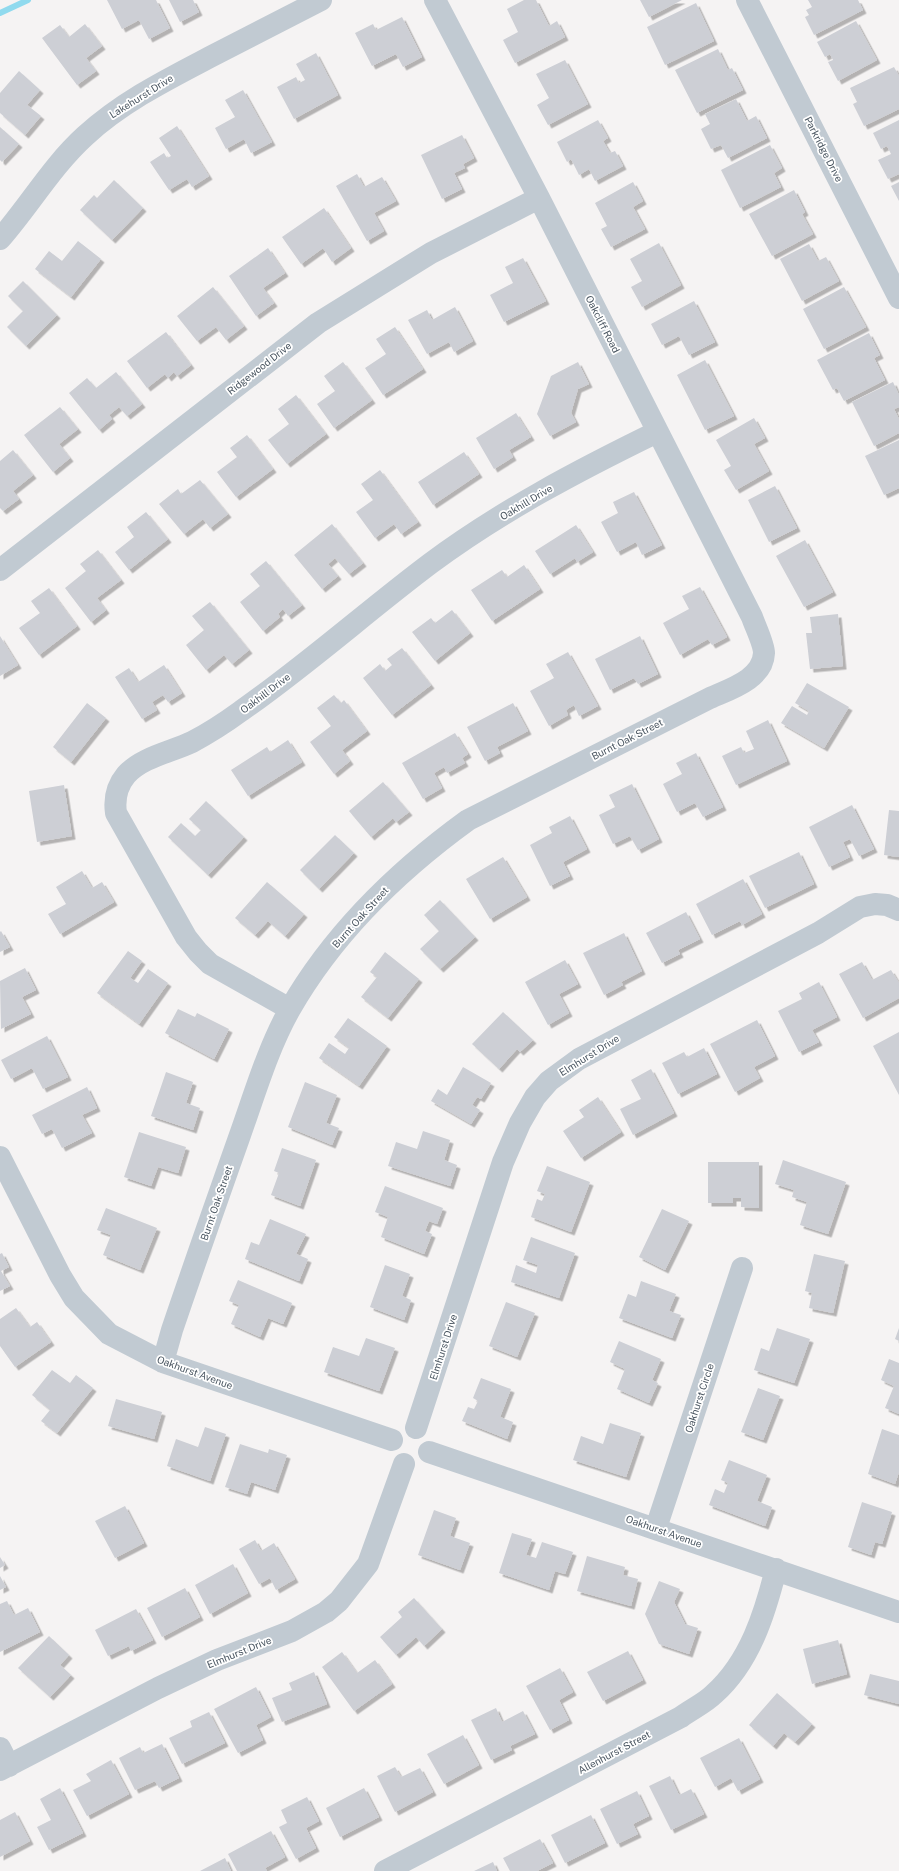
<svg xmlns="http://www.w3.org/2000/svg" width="899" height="1871" font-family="'Public Sans',sans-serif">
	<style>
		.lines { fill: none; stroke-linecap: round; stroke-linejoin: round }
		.stream { stroke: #90daee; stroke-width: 6 }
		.building { fill: #cdcfd5; filter: url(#shadow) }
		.minor { stroke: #c1cad2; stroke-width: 22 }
		.labels { text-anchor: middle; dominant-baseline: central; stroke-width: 3.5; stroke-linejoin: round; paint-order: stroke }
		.street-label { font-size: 10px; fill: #4a5661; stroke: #fff }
	</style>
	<defs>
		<filter id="shadow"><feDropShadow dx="3.5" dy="3.5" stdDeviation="0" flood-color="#0004"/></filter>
	</defs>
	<rect width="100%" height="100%" fill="#f5f3f3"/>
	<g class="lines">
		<path class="stream" d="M 0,13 L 28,0"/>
	</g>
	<path class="building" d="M 107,0 L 156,0 L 170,28 L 149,39 L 139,20 L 122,29 Z
		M 169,0 L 193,0 L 199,12 L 180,22 Z
		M 524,0 L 536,0 L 549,26 L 557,21 L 565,37 L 515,63 L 503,40 L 518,32 L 507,9 Z
		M 640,0 L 682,0 L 649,17 Z
		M 808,0 L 858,0 L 863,10 L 814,35 L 805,17 L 809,15 L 806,10 L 812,7 Z
		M 696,3 L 714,41 L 665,65 L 647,27 Z
		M 402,17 L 422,57 L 403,67 L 396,54 L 372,66 L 355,33 L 373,24 L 376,30 Z
		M 856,21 L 877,60 L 838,81 L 828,62 L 833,60 L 830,54 L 825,57 L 817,42 Z
		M 85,24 L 102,46 L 86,58 L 96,71 L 77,85 L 42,38 L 60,25 L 69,37 Z
		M 718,49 L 728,70 L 732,68 L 743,90 L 697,113 L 675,70 Z
		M 316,53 L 338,95 L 294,119 L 277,87 L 296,77 L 299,83 L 305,80 L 296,64 Z
		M 565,60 L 588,104 L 548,125 L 537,105 L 549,98 L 536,74 Z
		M 894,67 L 899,76 L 899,109 L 864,126 L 853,104 L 857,102 L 850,88 Z
		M 19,71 L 40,90 L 27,105 L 41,116 L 25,135 L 0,113 L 0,93 Z
		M 243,90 L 272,142 L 251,153 L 244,139 L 226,149 L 215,128 L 235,117 L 225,100 Z
		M 736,99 L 747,121 L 756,116 L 767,138 L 728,158 L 721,145 L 711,149 L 701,129 L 710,124 L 705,114 Z
		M 598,120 L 608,138 L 603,141 L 610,153 L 615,151 L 623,166 L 595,181 L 589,169 L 579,175 L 571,159 L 567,162 L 557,142 Z
		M 899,120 L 899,174 L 888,179 L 878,160 L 891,154 L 887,146 L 881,149 L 873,133 Z
		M 177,126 L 209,176 L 192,187 L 187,179 L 169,190 L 150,162 L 164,153 L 167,158 L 171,156 L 159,138 Z
		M 0,127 L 19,144 L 2,162 L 0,160 Z
		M 462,135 L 474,158 L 463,164 L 465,168 L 454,173 L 462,189 L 442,199 L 421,155 Z
		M 770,145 L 782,168 L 774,173 L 781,187 L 740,208 L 721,170 Z
		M 357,174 L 364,187 L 382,177 L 396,201 L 374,213 L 384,231 L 367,241 L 336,186 Z
		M 114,180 L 143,208 L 112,240 L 80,210 L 94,195 L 97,198 Z
		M 633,182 L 643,201 L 633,207 L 645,229 L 611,247 L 601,229 L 607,226 L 595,203 Z
		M 899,182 L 899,201 L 891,186 Z
		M 794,190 L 805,212 L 802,214 L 813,234 L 772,256 L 749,214 Z
		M 324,208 L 351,248 L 332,262 L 323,248 L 301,264 L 282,237 Z
		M 78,241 L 101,259 L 71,297 L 35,269 L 49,251 L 62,261 Z
		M 659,243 L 681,285 L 642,307 L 631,287 L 642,281 L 630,259 Z
		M 809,244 L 818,261 L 826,257 L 839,281 L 802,301 L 780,259 Z
		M 268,248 L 285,273 L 263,288 L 274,303 L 256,316 L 229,276 Z
		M 523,258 L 546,301 L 504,322 L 490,295 L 513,283 L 505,267 Z
		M 23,281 L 57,315 L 26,346 L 7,327 L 23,311 L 8,296 Z
		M 213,287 L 244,326 L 226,340 L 216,327 L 197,341 L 177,316 Z
		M 844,287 L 866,327 L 824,349 L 803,309 Z
		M 694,301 L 715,342 L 689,355 L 679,336 L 662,345 L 651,324 Z
		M 455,307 L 473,341 L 454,352 L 449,342 L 427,354 L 408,320 L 427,310 L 432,320 Z
		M 395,327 L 423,369 L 383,395 L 365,368 L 386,354 L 376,339 Z
		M 166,332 L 191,365 L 177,376 L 174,372 L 168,378 L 165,374 L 147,388 L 127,361 Z
		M 869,333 L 880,355 L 874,358 L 885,380 L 844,401 L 837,388 L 833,390 L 817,360 Z
		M 705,360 L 734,416 L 705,430 L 677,375 Z
		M 343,362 L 372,400 L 334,428 L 317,404 L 335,391 L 324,376 Z
		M 578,362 L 589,384 L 578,389 L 571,413 L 576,422 L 550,436 L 537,414 L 551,376 Z
		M 116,372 L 142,404 L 127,416 L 119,407 L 109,415 L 112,419 L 99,430 L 69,393 L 87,378 L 96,388 Z
		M 893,382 L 899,395 L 899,407 L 894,409 L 899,419 L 899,433 L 874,446 L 852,402 Z
		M 296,395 L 326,434 L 287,464 L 268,440 L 289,424 L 278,409 Z
		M 60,407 L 78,429 L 59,444 L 70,458 L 53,472 L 24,435 Z
		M 516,413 L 531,437 L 509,450 L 513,457 L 494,469 L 476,438 Z
		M 754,418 L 765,438 L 754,444 L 769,471 L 736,490 L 724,470 L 731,466 L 716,440 Z
		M 247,435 L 273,469 L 236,497 L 217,472 L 237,457 L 230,448 Z
		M 899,440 L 899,488 L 884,495 L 865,456 Z
		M 13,450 L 33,475 L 13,491 L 19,499 L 3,511 L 0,508 L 0,461 Z
		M 464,452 L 479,474 L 433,505 L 418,482 Z
		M 380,470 L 418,522 L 401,534 L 394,524 L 375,538 L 356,512 L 373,500 L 361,484 Z
		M 200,480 L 228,514 L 210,528 L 203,519 L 184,534 L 159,504 L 178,489 L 181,494 Z
		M 775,486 L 797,528 L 769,542 L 748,500 Z
		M 634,492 L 662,545 L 642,555 L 636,542 L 617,552 L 601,522 L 618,513 L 613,502 Z
		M 146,512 L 168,539 L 129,570 L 115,552 L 134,537 L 127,527 Z
		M 332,524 L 363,563 L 349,574 L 335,558 L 328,564 L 338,576 L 322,589 L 294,555 Z
		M 576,525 L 593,552 L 577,562 L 575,558 L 550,574 L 535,551 Z
		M 805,540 L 833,592 L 804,607 L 776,556 Z
		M 98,550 L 121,580 L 97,598 L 106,610 L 91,622 L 65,588 L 86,571 L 80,564 Z
		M 266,561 L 302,605 L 288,616 L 283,609 L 278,614 L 280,617 L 263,631 L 240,602 L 260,586 L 250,574 Z
		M 524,565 L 540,589 L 492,621 L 471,590 L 502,570 L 507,577 Z
		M 700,587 L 727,637 L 712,645 L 708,639 L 680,655 L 663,623 L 689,609 L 682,596 Z
		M 49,588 L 77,626 L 39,655 L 19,628 L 40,613 L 31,601 Z
		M 210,602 L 249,650 L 232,664 L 224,655 L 206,670 L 186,645 L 204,630 L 192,616 Z
		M 452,610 L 470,633 L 435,661 L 412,632 L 431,618 L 435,623 Z
		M 838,614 L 843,666 L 810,669 L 806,633 L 812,633 L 810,617 Z
		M 0,636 L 18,665 L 0,676 Z
		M 640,636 L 658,674 L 638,684 L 634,678 L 610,690 L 595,659 Z
		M 402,648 L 431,685 L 392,715 L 363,678 L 380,664 L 385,671 L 392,665 L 387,659 Z
		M 568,652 L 598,706 L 579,716 L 574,705 L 566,710 L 568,715 L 549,726 L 530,691 L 554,678 L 546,664 Z
		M 164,665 L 182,693 L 168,702 L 163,695 L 152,702 L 157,710 L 142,719 L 115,677 L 129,668 L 138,682 Z
		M 807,683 L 849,707 L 824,748 L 781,723 L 792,706 L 807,715 L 809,711 L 795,703 Z
		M 334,695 L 341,703 L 344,700 L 367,731 L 342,750 L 350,761 L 334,774 L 310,742 L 331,726 L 317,708 Z
		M 87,703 L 106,718 L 71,762 L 53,747 Z
		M 513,703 L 528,731 L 497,747 L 500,753 L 485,761 L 467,727 Z
		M 768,720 L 787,761 L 736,785 L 722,756 L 741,747 L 744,753 L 754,749 L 746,731 Z
		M 455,733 L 468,754 L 462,758 L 465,763 L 447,773 L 444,767 L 434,773 L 442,788 L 423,799 L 402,763 Z
		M 288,740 L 302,762 L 248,796 L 231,770 L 267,747 L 270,752 Z
		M 696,753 L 723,807 L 703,817 L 695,803 L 677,812 L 663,784 L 682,774 L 676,763 Z
		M 383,782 L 409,812 L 396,822 L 393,818 L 371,837 L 349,811 Z
		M 632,784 L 659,839 L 638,850 L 630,836 L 613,844 L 599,815 L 615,807 L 609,795 Z
		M 64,785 L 72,836 L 37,842 L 29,791 Z
		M 206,801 L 244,837 L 208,875 L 168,837 L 181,823 L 195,836 L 201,830 L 189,819 Z
		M 852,805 L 874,849 L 859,856 L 850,839 L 843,842 L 850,857 L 829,867 L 809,827 Z
		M 889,810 L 899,811 L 899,857 L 884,855 Z
		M 570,816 L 587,849 L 563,862 L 570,876 L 550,886 L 530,845 L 552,833 L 549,827 Z
		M 335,835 L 354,853 L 319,889 L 300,870 Z
		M 799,852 L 814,884 L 765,908 L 749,876 Z
		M 503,857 L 527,897 L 490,919 L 466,879 Z
		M 82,871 L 92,888 L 102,882 L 114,902 L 60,934 L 48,914 L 66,904 L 56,887 Z
		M 743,879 L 762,914 L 742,925 L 740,921 L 712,935 L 696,904 Z
		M 267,882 L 304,914 L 285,936 L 268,921 L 255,935 L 235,918 Z
		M 440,900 L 475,937 L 440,969 L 420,949 L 439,931 L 424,915 Z
		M 686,912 L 700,939 L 678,950 L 680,954 L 662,963 L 646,933 Z
		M 1,931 L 10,947 L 0,952 L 0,932 Z
		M 624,933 L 642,971 L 621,982 L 623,985 L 604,995 L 583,953 Z
		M 128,951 L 142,961 L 130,978 L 138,983 L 148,969 L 168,983 L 139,1024 L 97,993 Z
		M 385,952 L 419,979 L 388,1018 L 361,997 L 377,977 L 370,972 Z
		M 565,960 L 578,984 L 559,994 L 569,1013 L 548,1025 L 525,982 Z
		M 862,962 L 872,980 L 891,970 L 899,983 L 899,998 L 863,1018 L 839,974 Z
		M 25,968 L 36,990 L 22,997 L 31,1014 L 1,1029 L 0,981 Z
		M 819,982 L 837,1017 L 812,1030 L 819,1042 L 799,1052 L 778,1011 L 802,999 L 799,993 Z
		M 178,1009 L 195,1017 L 197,1013 L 229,1029 L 214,1059 L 165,1033 Z
		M 503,1012 L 533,1040 L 520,1052 L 517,1049 L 499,1069 L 472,1044 Z
		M 348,1018 L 387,1046 L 359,1086 L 319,1058 L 329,1043 L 345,1054 L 349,1048 L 334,1037 Z
		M 757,1020 L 775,1056 L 754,1067 L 760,1078 L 735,1092 L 710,1044 Z
		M 899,1032 L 899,1095 L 873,1046 Z
		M 47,1036 L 68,1077 L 43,1089 L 32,1068 L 11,1079 L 1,1060 Z
		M 704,1048 L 717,1074 L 678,1094 L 662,1063 L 684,1052 L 687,1057 Z
		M 463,1067 L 491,1083 L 481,1099 L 477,1097 L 472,1105 L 480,1110 L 471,1124 L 431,1101 L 438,1089 L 447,1095 Z
		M 651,1069 L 674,1113 L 633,1135 L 620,1109 L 641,1099 L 631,1080 Z
		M 166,1072 L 193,1082 L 186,1103 L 200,1108 L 193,1130 L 151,1116 Z
		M 305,1082 L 337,1095 L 326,1123 L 339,1128 L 332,1145 L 288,1127 Z
		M 87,1087 L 97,1108 L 82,1115 L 92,1133 L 62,1148 L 52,1129 L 42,1134 L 32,1115 Z
		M 598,1097 L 621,1132 L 581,1158 L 563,1131 L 584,1117 L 579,1110 Z
		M 423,1131 L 450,1140 L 444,1160 L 457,1165 L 450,1186 L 388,1166 L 396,1142 L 417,1149 Z
		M 139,1132 L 186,1147 L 178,1173 L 158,1167 L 151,1186 L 124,1177 Z
		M 282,1148 L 316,1160 L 300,1206 L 271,1195 L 279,1173 L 274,1171 Z
		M 783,1160 L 846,1182 L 828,1234 L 800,1225 L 807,1202 L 792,1197 L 794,1190 L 775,1184 Z
		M 708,1162 L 759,1162 L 759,1208 L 741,1207 L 741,1198 L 733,1198 L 733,1203 L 708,1203 Z
		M 547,1166 L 590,1182 L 571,1232 L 531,1217 L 537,1199 L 542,1201 L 545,1194 L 537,1191 Z
		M 385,1186 L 443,1208 L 437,1224 L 429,1221 L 425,1231 L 432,1234 L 424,1254 L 381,1237 L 388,1217 L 375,1212 Z
		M 106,1208 L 157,1228 L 140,1270 L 103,1255 L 111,1235 L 97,1230 Z
		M 662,1209 L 689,1221 L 665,1270 L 639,1257 Z
		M 270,1219 L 306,1234 L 296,1254 L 308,1259 L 299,1281 L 245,1259 L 251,1242 L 259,1245 Z
		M 531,1237 L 575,1253 L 559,1298 L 511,1282 L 516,1265 L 536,1273 L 538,1265 L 523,1260 Z
		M 2,1253 L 9,1267 L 1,1271 L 10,1286 L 0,1291 L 0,1254 Z
		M 814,1254 L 845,1261 L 833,1313 L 809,1308 L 812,1293 L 805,1291 Z
		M 385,1265 L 410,1274 L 402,1296 L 411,1300 L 404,1320 L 370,1307 Z
		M 238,1280 L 292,1303 L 283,1324 L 268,1318 L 260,1337 L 231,1324 L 239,1305 L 229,1301 Z
		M 641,1281 L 676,1294 L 669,1311 L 681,1315 L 672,1338 L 619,1318 L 628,1294 L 636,1297 Z
		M 506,1302 L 535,1313 L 517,1357 L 489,1346 Z
		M 16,1308 L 30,1327 L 37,1322 L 51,1342 L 15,1367 L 0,1346 L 0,1319 Z
		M 777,1328 L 810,1339 L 794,1383 L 754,1370 L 761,1348 L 769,1351 Z
		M 899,1328 L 899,1341 L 895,1339 Z
		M 366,1338 L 395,1348 L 379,1391 L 324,1372 L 333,1347 L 359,1356 Z
		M 619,1341 L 661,1359 L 652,1380 L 658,1383 L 649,1403 L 617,1389 L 625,1369 L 610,1362 Z
		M 889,1359 L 899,1363 L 899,1414 L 885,1408 L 894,1386 L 881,1380 Z
		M 52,1370 L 70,1383 L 76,1375 L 93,1388 L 57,1433 L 41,1421 L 50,1410 L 32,1395 Z
		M 481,1378 L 511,1389 L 500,1417 L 513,1422 L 507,1439 L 462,1421 L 468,1407 L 474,1409 L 478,1401 L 473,1398 Z
		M 758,1388 L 780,1396 L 763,1440 L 741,1432 Z
		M 116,1399 L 162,1412 L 154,1439 L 108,1426 Z
		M 610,1423 L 641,1433 L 626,1477 L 573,1460 L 581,1436 L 603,1444 Z
		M 205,1427 L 226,1434 L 210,1481 L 167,1466 L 176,1439 L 198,1447 Z
		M 882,1429 L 899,1435 L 899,1472 L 895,1484 L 868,1474 Z
		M 240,1444 L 268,1453 L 269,1449 L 287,1455 L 275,1490 L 251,1482 L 247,1494 L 225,1487 Z
		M 729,1460 L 767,1475 L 757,1501 L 772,1507 L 765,1526 L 709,1505 L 715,1489 L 724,1493 L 728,1483 L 721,1480 Z
		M 862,1502 L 892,1512 L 882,1544 L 875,1542 L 871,1555 L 848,1547 Z
		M 125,1506 L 144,1543 L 115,1558 L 95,1521 Z
		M 434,1510 L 456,1518 L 450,1536 L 470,1543 L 460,1570 L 418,1555 Z
		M 512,1533 L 532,1539 L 526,1555 L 536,1558 L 542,1542 L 573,1552 L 565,1574 L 555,1571 L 549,1590 L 499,1573 Z
		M 255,1540 L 261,1551 L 274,1543 L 295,1579 L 276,1590 L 270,1578 L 259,1584 L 239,1549 Z
		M 587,1556 L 625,1567 L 623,1575 L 638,1579 L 631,1606 L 577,1591 Z
		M 0,1557 L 5,1565 L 0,1568 Z
		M 233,1564 L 248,1593 L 210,1614 L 195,1585 Z
		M 0,1576 L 6,1587 L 0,1590 Z
		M 659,1581 L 680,1589 L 674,1602 L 685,1624 L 698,1628 L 689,1654 L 659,1644 L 645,1614 Z
		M 185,1588 L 200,1617 L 162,1637 L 147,1608 Z
		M 414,1598 L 442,1629 L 424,1646 L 416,1637 L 396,1655 L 380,1637 L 402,1617 L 398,1612 Z
		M 7,1601 L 14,1615 L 28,1608 L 40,1632 L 0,1652 L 0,1604 Z
		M 136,1609 L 153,1640 L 131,1651 L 129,1646 L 108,1656 L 95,1630 Z
		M 49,1636 L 69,1655 L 60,1665 L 71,1675 L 50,1697 L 18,1668 Z
		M 838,1640 L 847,1674 L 812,1684 L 803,1649 Z
		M 628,1651 L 643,1680 L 603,1701 L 587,1672 Z
		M 342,1652 L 357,1673 L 375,1660 L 392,1684 L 354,1711 L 322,1667 Z
		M 560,1668 L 573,1692 L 559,1700 L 569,1720 L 550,1730 L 526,1686 Z
		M 314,1672 L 327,1704 L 282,1722 L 272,1698 L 292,1690 L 289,1683 Z
		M 870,1674 L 899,1681 L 899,1704 L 864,1695 Z
		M 256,1687 L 271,1717 L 256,1725 L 263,1740 L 238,1753 L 214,1709 Z
		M 777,1693 L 812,1724 L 795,1742 L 784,1733 L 773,1746 L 749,1725 Z
		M 496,1708 L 502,1722 L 523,1711 L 535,1734 L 510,1746 L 512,1750 L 491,1760 L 471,1720 Z
		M 209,1712 L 225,1743 L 182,1764 L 169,1738 L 192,1727 L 190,1721 Z
		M 463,1735 L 479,1765 L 444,1784 L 427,1754 Z
		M 739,1738 L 760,1779 L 738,1791 L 731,1778 L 715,1787 L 700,1758 Z
		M 162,1744 L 179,1778 L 159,1788 L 155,1781 L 135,1790 L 119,1758 L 140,1747 L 143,1753 Z
		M 111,1760 L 129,1794 L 87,1816 L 73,1790 L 91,1781 L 86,1774 Z
		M 395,1767 L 401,1777 L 420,1768 L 433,1792 L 395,1812 L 377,1776 Z
		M 670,1776 L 679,1795 L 691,1789 L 704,1814 L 671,1830 L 649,1786 Z
		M 60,1788 L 83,1833 L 49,1850 L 37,1827 L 51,1820 L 40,1799 Z
		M 364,1788 L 379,1817 L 340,1837 L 326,1808 Z
		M 637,1791 L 649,1816 L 633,1824 L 638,1834 L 617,1844 L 600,1809 Z
		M 307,1797 L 319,1821 L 306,1828 L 316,1848 L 296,1859 L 279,1827 L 287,1823 L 281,1810 Z
		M 15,1812 L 30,1841 L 0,1857 L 0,1820 Z
		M 591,1815 L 605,1843 L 565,1863 L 551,1835 Z
		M 271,1831 L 285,1857 L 265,1868 L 267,1871 L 237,1871 L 228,1854 Z
		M 540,1839 L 553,1863 L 537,1871 L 510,1871 L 503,1858 Z
		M 225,1858 L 231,1871 L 200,1871 Z
		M 493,1862 L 497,1871 L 474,1871 Z"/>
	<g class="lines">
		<path class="minor" d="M 747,0 L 899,298
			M 0,239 C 29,206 52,166 85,136 C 122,102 166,80 210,57 C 247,38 284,19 321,0
			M 0,570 L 318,323 L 431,253 L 539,198
			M 290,1009 L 210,964 L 198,952 L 186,937 L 116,813 C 114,799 116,787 126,775 C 142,757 171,752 192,742 C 209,733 226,722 241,711 C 307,665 367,611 431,563 C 501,511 579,470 657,432
			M 0,1157 L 60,1275 L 74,1298 L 109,1334 L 163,1362 L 392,1440
			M 163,1362 L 172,1330 C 194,1265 217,1200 240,1135 C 255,1093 268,1048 290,1009 C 333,934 399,870 468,820 L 710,698 C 730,689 763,679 764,653 C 764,644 755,626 752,617 L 539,198 L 435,0
			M 416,1428 L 503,1162 L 520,1123 L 535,1097 L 549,1081 L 579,1059 L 818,933 L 860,907 L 875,904 L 887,905 L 899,910
			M 429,1452 L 899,1612
			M 656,1528 L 742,1268
			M 0,1748 L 9,1766
			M 0,1770 L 158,1688 L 217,1660 L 292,1631 L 326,1612 L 339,1601 L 368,1564 L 404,1464
			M 385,1871 L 681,1717 C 692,1709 705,1703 714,1694 C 750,1662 765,1613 776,1569"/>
	</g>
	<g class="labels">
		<g class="street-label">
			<text transform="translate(141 96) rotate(-32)">Lakehurst Drive</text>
			<text transform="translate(824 149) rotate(63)">Parkridge Drive</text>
			<text transform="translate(603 324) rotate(63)">Oakcliff Road</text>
			<text transform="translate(259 368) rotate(-38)">Ridgewood Drive</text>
			<text transform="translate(526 502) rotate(-31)">Oakhill Drive</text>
			<text transform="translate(265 693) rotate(-37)">Oakhill Drive</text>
			<text transform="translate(627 739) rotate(-27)">Burnt Oak Street</text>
			<text transform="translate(360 917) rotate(-48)">Burnt Oak Street</text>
			<text transform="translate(589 1055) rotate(-32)">Elmhurst Drive</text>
			<text transform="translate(216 1203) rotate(-71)">Burnt Oak Street</text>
			<text transform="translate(443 1347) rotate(-72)">Elmhurst Drive</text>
			<text transform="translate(195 1372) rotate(20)">Oakhurst Avenue</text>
			<text transform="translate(699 1398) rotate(-72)">Oakhurst Circle</text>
			<text transform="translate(664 1531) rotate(19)">Oakhurst Avenue</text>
			<text transform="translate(239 1652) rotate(-22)">Elmhurst Drive</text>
			<text transform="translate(614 1752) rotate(-28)">Allenhurst Street</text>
		</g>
	</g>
</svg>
